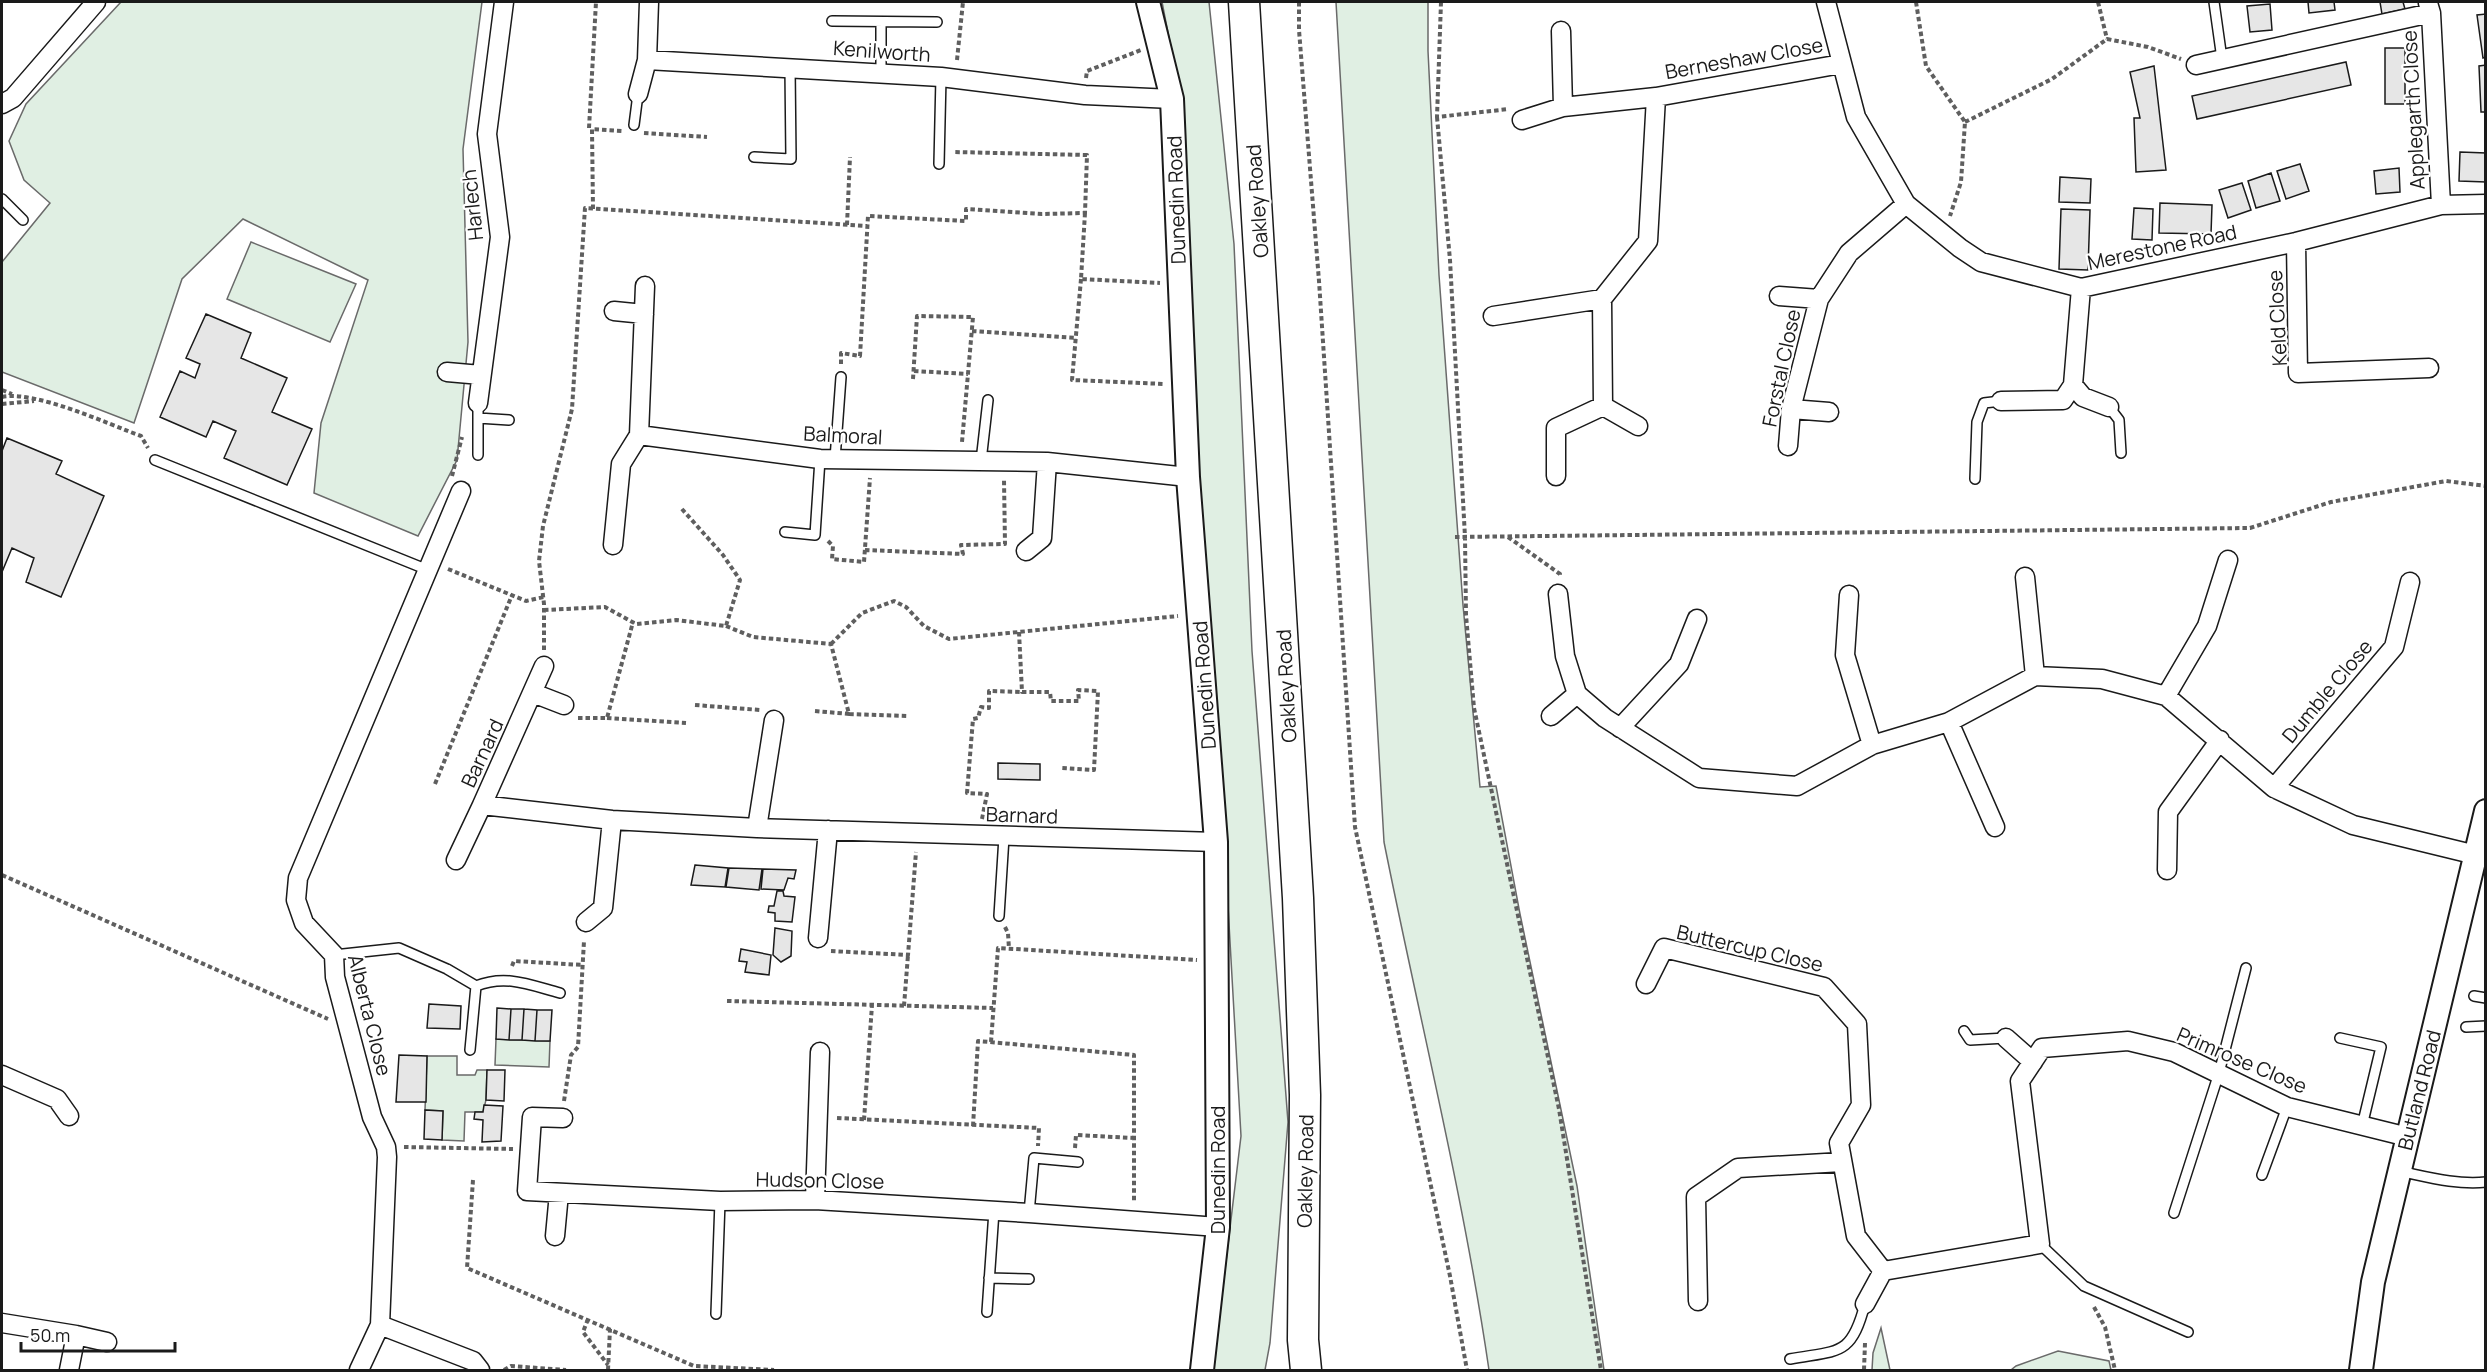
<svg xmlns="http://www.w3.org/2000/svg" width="2487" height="1372" font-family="Manrope,sans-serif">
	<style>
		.green { fill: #e0efe3; stroke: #6a6a6a; stroke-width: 1.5 }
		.building { fill: #e6e6e6; stroke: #1a1a1a; stroke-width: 1.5 }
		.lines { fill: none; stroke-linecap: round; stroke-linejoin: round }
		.service-casing { stroke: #1a1a1a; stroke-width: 12 }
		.minor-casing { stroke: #1a1a1a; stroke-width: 21 }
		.tertiary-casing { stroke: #1a1a1a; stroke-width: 26 }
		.primary-casing { stroke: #1a1a1a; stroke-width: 33 }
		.path { stroke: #5f5f5f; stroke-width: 4; stroke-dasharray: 4.5 3; stroke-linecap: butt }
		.service { stroke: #fff; stroke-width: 9 }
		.minor { stroke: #fff; stroke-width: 18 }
		.tertiary { stroke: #fff; stroke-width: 22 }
		.primary { stroke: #fff; stroke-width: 30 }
		.labels { text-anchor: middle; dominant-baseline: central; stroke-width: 4.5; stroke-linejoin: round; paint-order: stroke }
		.street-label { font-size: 20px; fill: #1a1a1a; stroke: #fff }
	</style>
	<rect width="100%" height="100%" fill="#fff"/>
	<path class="green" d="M 121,2 L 482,2 L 463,149 L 468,342 L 457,460 L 418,536 L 314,493 L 321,423 L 368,280 L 243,219 L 182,279 L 134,423 L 2,372 L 2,262 L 50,203 L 24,180 L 9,141 L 26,104 Z
		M 1162,2 L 1209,2 L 1234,244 L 1252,651 L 1288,1122 L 1270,1343 L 1265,1370 L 1213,1370 L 1241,1136 L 1219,747 L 1195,426 L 1180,94 Z
		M 1336,2 L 1428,2 L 1428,51 L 1439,275 L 1463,605 L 1480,787 L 1496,786 L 1520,914 L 1577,1186 L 1604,1370 L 1489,1370 C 1463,1192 1419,1018 1384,842 Z
		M 251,242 L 356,284 L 330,342 L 227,299 Z
		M 496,1039 L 550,1041 L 549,1067 L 495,1065 Z
		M 427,1056 L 457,1056 L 457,1075 L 475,1075 L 477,1070 L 487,1070 L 486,1100 L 483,1112 L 465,1112 L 464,1141 L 442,1140 L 443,1111 L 425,1110 Z
		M 1881,1328 L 1890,1370 L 1872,1370 L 1873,1353 Z
		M 2058,1351 L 2109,1361 L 2111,1370 L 2011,1370 L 2016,1366 Z"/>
	<path class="building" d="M 2308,2 L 2334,2 L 2335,10 L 2309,13 Z
		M 2380,2 L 2403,2 L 2405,9 L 2382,14 Z
		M 2270,4 L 2272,30 L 2250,32 L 2247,6 Z
		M 2486,14 L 2486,57 L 2483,58 L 2477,15 Z
		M 2385,48 L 2405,48 L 2405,104 L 2385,104 Z
		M 2346,62 L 2351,85 L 2197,119 L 2192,96 Z
		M 2486,65 L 2486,112 L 2481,112 L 2479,66 Z
		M 2154,66 L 2166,170 L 2136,172 L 2134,118 L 2140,118 L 2130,72 Z
		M 2460,152 L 2486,153 L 2486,182 L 2459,181 Z
		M 2300,164 L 2309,191 L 2286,199 L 2277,171 Z
		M 2399,168 L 2400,192 L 2376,194 L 2374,171 Z
		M 2271,173 L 2280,201 L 2256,208 L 2248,181 Z
		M 2060,177 L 2091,179 L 2090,203 L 2059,202 Z
		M 2242,183 L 2251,210 L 2228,218 L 2219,190 Z
		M 2160,203 L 2212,205 L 2211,234 L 2159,233 Z
		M 2134,208 L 2153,209 L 2152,240 L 2132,239 Z
		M 2061,209 L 2090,210 L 2088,270 L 2059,269 Z
		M 206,314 L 251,333 L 241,358 L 287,378 L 272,412 L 312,429 L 287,485 L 224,458 L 236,431 L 213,421 L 206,437 L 160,417 L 180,371 L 195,378 L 200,364 L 186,358 Z
		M 7,438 L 62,461 L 56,474 L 104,496 L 61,597 L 26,582 L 34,558 L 12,548 L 2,572 L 2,451 Z
		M 998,763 L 1040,764 L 1040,780 L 998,779 Z
		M 695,865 L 728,868 L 725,887 L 691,885 Z
		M 729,868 L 762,869 L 759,890 L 726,887 Z
		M 763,869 L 796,870 L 794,879 L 788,878 L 784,890 L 761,889 Z
		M 777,891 L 783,891 L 784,896 L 795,897 L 792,922 L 775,921 L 775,913 L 768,912 L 769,906 L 774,906 Z
		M 775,928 L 792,931 L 791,956 L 781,962 L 773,955 Z
		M 741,949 L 771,955 L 769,975 L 745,972 L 747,962 L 739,961 Z
		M 429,1004 L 461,1006 L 460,1029 L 427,1028 Z
		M 497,1008 L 511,1009 L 509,1040 L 496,1039 Z
		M 511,1009 L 524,1009 L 522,1040 L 509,1040 Z
		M 524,1009 L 537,1010 L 535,1041 L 522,1040 Z
		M 537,1010 L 552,1010 L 550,1041 L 535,1041 Z
		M 399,1055 L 427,1056 L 426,1102 L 396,1102 Z
		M 487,1070 L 505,1070 L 504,1101 L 486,1100 Z
		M 484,1105 L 503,1106 L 501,1141 L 482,1142 L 483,1120 L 474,1119 L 475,1112 L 483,1112 Z
		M 425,1110 L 443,1111 L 442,1140 L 424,1139 Z"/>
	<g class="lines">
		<g class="service-casing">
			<path id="service" d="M 2214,2 L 2222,59
				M 832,21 L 937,22
				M 881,74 L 881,22
				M 634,125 L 638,94
				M 754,157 L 791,159 L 790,68
				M 939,164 L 941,77
				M 2,199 L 23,220
				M 478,403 L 478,455
				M 2109,407 L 2119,420 L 2121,453
				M 478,418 L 509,420
				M 835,459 L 841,377
				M 155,460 L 428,570
				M 981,461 L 988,400
				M 1975,479 L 1977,422 L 1984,403 L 2001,401
				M 785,532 L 815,535 L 820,459
				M 999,916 L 1004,837
				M 334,955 L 399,948 L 447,969 L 476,986 L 470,1050
				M 476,986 C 506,974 530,985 560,993
				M 2474,996 L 2486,998
				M 2466,1027 L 2486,1026
				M 1964,1031 L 1970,1040 L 2006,1038
				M 2340,1038 L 2381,1047 L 2362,1126
				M 2399,1171 C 2428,1177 2456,1185 2486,1182
				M 2262,1175 L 2287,1107
				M 1029,1213 L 1034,1158 L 1078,1162
				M 2174,1213 L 2219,1073 L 2246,968
				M 2040,1244 L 2084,1286 L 2188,1332
				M 989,1278 L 1029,1279
				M 987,1312 L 994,1211
				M 716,1314 L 720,1201
				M 1790,1359 C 1839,1350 1851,1357 1865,1304"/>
		</g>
		<g class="minor-casing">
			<path id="minor" d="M 649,2 L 647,60 L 941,77 L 1085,95 L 1172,99
				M 1826,2 L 1856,117 L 1906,204 L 1960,248 L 1981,262 L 2081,288 L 2296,242 L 2441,205 L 2486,204
				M 2428,3 L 2431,13 L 2441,205
				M 1561,31 L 1563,107 L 1656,97
				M 2196,65 L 2431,13
				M 638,94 L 647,60
				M 2,104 L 13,98 L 96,2
				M 1522,120 L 1563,107
				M 2296,242 L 2298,373 L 2429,368
				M 645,286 L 639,435 L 820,459 L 1047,462 L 1188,477
				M 1779,296 L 1819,299
				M 614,311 L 644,314
				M 1493,316 L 1602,299
				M 447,372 L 481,375
				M 2073,385 L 2083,397 L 2109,407
				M 2001,401 L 2063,400 L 2073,385 L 2081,288
				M 478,403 L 500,237 L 487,134 L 504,2
				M 1791,409 L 1829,412
				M 1638,426 L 1603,406 L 1602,299 L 1648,241 L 1656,97 L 1841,64
				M 1788,446 L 1791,409 L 1819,299 L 1849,253 L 1906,204
				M 1556,476 L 1556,428 L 1603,406
				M 613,545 L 621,464 L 639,435
				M 1026,551 L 1042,538 L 1047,462
				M 2025,577 L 2035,676
				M 1558,594 L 1565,656 L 1577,694 L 1605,718 L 1699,778 L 1797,786 L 1872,745 L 1949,722 L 2035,676 L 2102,679 L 2166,696 L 2274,788 L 2353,825 L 2476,855
				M 1849,595 L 1845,655 L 1872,745
				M 544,666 L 482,805 L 612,820 L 757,828 L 1216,842
				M 533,693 L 564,705
				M 2166,696 L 2207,626 L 2228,560
				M 1551,716 L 1577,694
				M 1949,722 L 1995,827
				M 1620,728 L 1679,664 L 1697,619
				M 2274,788 L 2394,647 L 2410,582
				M 757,828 L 774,720
				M 456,860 L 482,805
				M 2167,870 L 2168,812 L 2220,740
				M 586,922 L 603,908 L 612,820
				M 818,938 L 828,830
				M 1646,984 L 1664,948 L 1824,987 L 1857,1024 L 1861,1105 L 1839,1143 L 1856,1236 L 1883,1271 L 2040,1244 L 2020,1081 L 2042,1048 L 2128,1041 L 2174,1052 L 2287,1107 L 2408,1137
				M 2006,1038 L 2033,1062
				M 2,1075 L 57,1099 L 69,1116
				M 563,1118 L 532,1117 L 527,1191 L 720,1201 L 815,1200 L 1029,1213 L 1218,1227
				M 815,1200 L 820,1052
				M 555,1236 L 559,1193
				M 1698,1301 L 1696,1197 L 1738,1168 L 1842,1162
				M 1865,1304 L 1883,1271
				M 2,1323 L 76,1335 L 69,1370
				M 380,1325 L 473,1361 L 480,1370
				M 76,1335 L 107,1342
				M 359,1370 L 380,1325 L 387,1157 L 386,1147 L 372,1117 L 335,977 L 334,955 L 304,923 L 296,900 L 298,878 L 461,491"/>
		</g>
		<g class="tertiary-casing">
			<path id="tertiary" d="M 1148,2 L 1172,99 L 1188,477 L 1216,842 L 1218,1227 L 1202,1370
				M 2361,1370 L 2373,1282 L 2486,811"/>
		</g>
		<g class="primary-casing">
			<path id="primary" d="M 1244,2 L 1298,898 L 1305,1095 L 1303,1340 L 1306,1370"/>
		</g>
		<path class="path" d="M 1299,2 L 1299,30 L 1319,281 L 1355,827 L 1450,1276 L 1467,1370
			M 1441,2 L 1437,117 L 1509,109
			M 1916,2 L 1926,66 L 1965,122 L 1961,182 L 1950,216
			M 2098,2 L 2107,39
			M 957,60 L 963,2
			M 1086,78 L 1087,71 L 1141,50
			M 1437,117 L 1450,260 L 1465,537 L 1466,615 L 1474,708 L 1559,1109 L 1601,1370
			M 1965,122 L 2052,79 L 2107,39 L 2148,47 L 2181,59
			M 589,128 L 596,2
			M 644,133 L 707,137
			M 593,209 L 592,129 L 622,131
			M 1085,213 L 1081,279 L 1160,283
			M 847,225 L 850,157
			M 1081,279 L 1072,380 L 1165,384
			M 972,331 L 1076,338
			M 841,364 L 841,353 L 860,356 L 868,216 L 966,221 L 966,209 L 1042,214 L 1085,213 L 1087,155 L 954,152
			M 914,371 L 968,374
			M 913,379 L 917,316 L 973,317 L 962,442
			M 2,390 L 12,394
			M 2,397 C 35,390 108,424 141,436 L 148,448
			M 2,404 L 34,401
			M 452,476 L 462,437
			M 1455,537 L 2250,528 L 2331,502 L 2446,481 L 2486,486
			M 1508,537 L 1560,574 L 1560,577
			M 828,541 L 833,546 L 832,559 L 864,562 L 870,478
			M 865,550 L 963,554 L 961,545 L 1005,544 L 1004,480
			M 448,569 L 526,601 L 544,597
			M 544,610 L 605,607 L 636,624 L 676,620 L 726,626 L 740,580 L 723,555 L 681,508
			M 726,626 L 753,637 L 831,644 L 849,714 L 907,716
			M 1019,632 L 1022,692 L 1050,692 L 1051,701 L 1079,701 L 1078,690 L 1098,691 L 1094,770 L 1061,768
			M 831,644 L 862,613 L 894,601 L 906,607 L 924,626 L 949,639 L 1178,616
			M 544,650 L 544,604 L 539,561 L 543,526 L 572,409 L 585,208 L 867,226
			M 695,705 L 760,710
			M 815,711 L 850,714
			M 578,718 L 607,718 L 633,622
			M 607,718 L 686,723
			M 435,784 L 512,595
			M 982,819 L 987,794 L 967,793 L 973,719 L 978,718 L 981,707 L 989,708 L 989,691 L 1022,692
			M 2,875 L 328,1019
			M 1005,927 L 1008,933 L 1009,949
			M 831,951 L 908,955 L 916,852
			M 512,966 L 514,961 L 583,965
			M 727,1001 L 993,1008
			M 904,1006 L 908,955
			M 991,1042 L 998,948 L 1197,960
			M 564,1101 L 571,1055 L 578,1047 L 584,941
			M 837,1118 L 1039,1128 L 1038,1146
			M 864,1120 L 872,1005
			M 973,1126 L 978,1041 L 1134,1055 L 1134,1203
			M 404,1147 L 513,1149
			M 1075,1148 L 1076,1135 L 1134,1138
			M 473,1180 L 467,1268 L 694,1366 L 774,1370
			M 2094,1307 L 2105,1327 L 2115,1370
			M 588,1319 L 583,1332 L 608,1365
			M 504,1370 L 511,1366 L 566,1370
			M 608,1370 L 610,1329
			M 1864,1370 L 1865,1343"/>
		<use href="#service" class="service"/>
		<use href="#minor" class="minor"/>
		<use href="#tertiary" class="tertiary"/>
		<use href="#primary" class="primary"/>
	</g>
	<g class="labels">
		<g class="street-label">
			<text transform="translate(882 51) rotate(4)">Kenilworth</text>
			<text transform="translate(1744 58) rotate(-10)">Berneshaw Close</text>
			<text transform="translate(2413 110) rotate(-93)">Applegarth Close</text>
			<text transform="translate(1176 200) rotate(-92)">Dunedin Road</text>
			<text transform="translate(1257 201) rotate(-94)">Oakley Road</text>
			<text transform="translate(472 205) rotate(-96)">Harlech</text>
			<text transform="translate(2162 247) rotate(-12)">Merestone Road</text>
			<text transform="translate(2277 318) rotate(-93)">Keld Close</text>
			<text transform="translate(1781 368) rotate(-78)">Forstal Close</text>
			<text transform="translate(843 435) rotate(3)">Balmoral</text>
			<text transform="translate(1204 685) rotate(-94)">Dunedin Road</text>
			<text transform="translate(1286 686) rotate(-93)">Oakley Road</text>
			<text transform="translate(2327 691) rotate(-50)">Dumble Close</text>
			<text transform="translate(482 753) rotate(-65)">Barnard</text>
			<text transform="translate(1022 815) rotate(2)">Barnard</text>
			<text transform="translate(1750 948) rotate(13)">Buttercup Close</text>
			<text transform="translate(370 1015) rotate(76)">Alberta Close</text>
			<text transform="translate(2242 1060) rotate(23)">Primrose Close</text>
			<text transform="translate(2419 1090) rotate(-76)">Butland Road</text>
			<text transform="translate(1217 1170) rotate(-90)">Dunedin Road</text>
			<text transform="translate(1305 1171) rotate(-89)">Oakley Road</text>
			<text transform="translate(820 1180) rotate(1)">Hudson Close</text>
		</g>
	</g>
	<rect width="2487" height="1372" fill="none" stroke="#1a1a1a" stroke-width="6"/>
	<path d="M21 1342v9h154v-9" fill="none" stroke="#1a1a1a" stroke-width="3"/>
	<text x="30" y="1342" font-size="18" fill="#1a1a1a" stroke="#ffffff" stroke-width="4.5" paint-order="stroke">50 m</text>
</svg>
